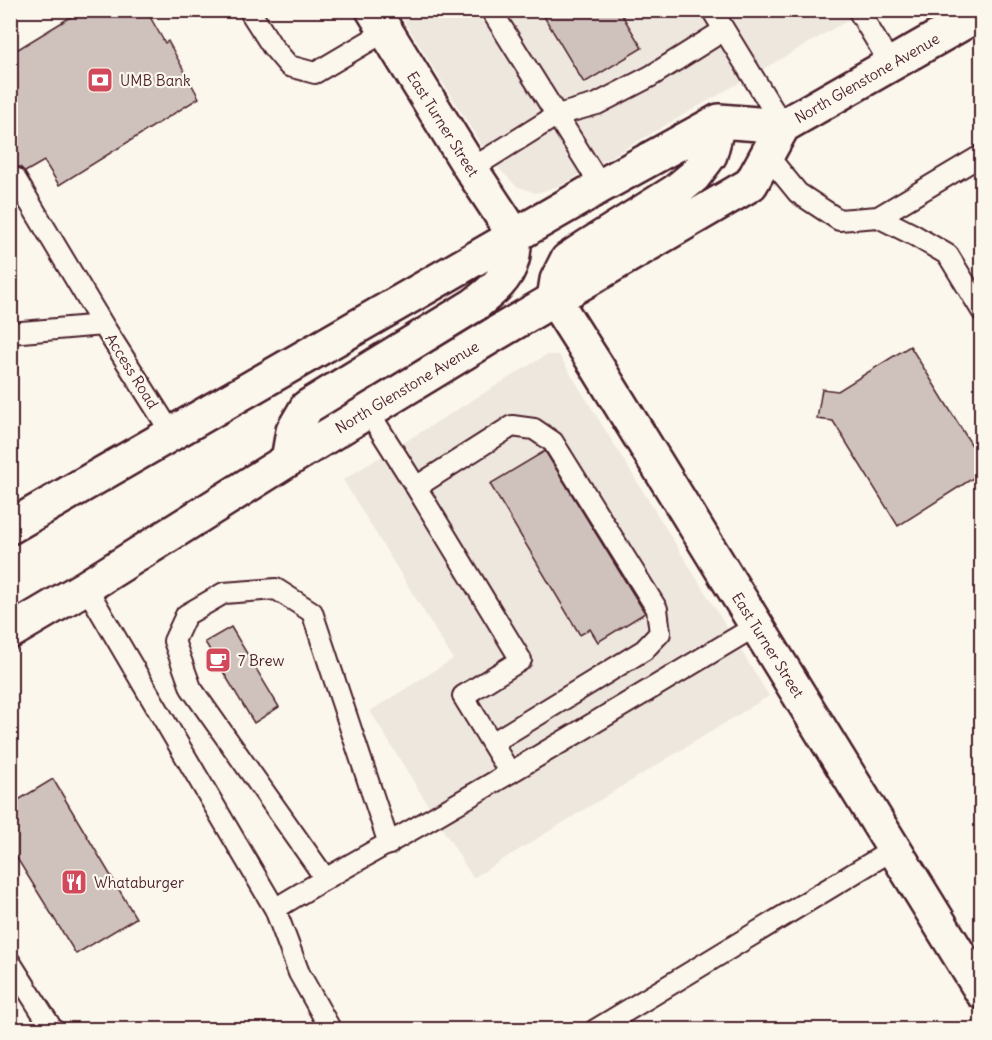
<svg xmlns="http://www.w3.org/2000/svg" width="992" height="1040" font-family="Delius,sans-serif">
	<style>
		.built { fill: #eee7de }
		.building { fill: #cfc2bc; stroke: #4a1f2b; stroke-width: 1.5 }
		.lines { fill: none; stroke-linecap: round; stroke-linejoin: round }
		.lane-casing { stroke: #4a1f2b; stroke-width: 24 }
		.street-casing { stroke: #4a1f2b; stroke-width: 38 }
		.primary-casing { stroke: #4a1f2b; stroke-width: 38 }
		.lane { stroke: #fbf7ec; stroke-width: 20 }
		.street { stroke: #fbf7ec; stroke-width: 33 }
		.primary { stroke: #fbf7ec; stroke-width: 33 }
		.labels { text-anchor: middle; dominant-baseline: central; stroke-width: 4.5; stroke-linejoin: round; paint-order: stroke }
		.street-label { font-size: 15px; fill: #4a1f2b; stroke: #fbf7ec }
		.poi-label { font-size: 15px; fill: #4a1f2b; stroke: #fbf7ec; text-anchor: start }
	</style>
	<rect width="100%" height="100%" fill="#fbf7ec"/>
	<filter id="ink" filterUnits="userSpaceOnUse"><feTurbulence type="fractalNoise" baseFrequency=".0167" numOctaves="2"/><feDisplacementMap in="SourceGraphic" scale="12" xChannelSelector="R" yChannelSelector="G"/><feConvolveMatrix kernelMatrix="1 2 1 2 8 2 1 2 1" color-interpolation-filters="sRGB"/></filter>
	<g filter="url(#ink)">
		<path class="built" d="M 398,11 L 864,11 L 562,185 L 536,193 L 516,186 L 491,160 Z
			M 546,355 L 559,355 L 769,696 L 473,878 L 370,711 L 453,659 L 343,480 Z"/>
		<path class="building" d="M 82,10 L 146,10 L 165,43 L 168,41 L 199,98 L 59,185 L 44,161 L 25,172 L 20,167 L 15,166 L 10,167 L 10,54 Z
			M 540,10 L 619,10 L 642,48 L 584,83 Z
			M 910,346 L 981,460 L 981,473 L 898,526 L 833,421 L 817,419 L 822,389 L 838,391 Z
			M 545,451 L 645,613 L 598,642 L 590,629 L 580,635 L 490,484 Z
			M 231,627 L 279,707 L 254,723 L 205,642 Z
			M 53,779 L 136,918 L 76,954 L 10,847 L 10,805 Z"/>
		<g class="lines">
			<g class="lane-casing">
				<path id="lane" d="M 249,10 L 272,46 L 289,66 L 315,73 L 386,31
					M 491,10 L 601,186
					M 712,10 L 783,126
					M 858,10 L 891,65
					M 767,155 L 798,193 L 839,220 L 878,217 L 982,155
					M 471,169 L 557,115 L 597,104 L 651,76 L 724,30
					M 15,178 L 103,325
					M 878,217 L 914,235 L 948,255 L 982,311
					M 10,333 L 103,325 L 172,434
					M 368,411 L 416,487 L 521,660 L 463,696 L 510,773
					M 416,487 L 512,426 L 534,429 L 553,442 L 657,609 L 660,633 L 644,650 L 492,743
					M 86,587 L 275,909 C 333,873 394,841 453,806 C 555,747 655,686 756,626
					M 325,878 L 191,688 L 174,641 L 186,615 L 224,593 L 276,589 L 312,612 L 389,844
					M 275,909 L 299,973 L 331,1030
					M 10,962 L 53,1030
					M 595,1030 L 894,849"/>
			</g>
			<g class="street-casing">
				<path id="street" d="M 373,10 L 471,169 L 515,236
					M 554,299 L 596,365 L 982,992"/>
			</g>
			<g class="primary-casing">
				<path id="primary" d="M 554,299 L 557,280 L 567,260 L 588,246 L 676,191 L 694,176 L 710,155 L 719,121
					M 288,460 L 293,431 L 307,407 L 474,305 C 489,293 507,280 512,260 C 514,253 514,243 515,236
					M 10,527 L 601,186 L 719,121 L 783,126
					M 10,632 L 86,587 L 288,460 L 495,334 L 751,184 L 783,126 L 982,12"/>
			</g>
			<use href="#lane" class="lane"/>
			<use href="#street" class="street"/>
			<use href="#primary" class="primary"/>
		</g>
	</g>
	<defs>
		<g id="bank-square" transform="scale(1.35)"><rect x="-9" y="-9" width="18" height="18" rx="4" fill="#d1495b" stroke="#fbf7ec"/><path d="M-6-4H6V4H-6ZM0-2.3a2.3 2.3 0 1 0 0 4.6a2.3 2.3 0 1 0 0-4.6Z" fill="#fff"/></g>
		<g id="cafe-square" transform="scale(1.35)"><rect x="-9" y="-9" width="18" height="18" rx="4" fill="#d1495b" stroke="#fbf7ec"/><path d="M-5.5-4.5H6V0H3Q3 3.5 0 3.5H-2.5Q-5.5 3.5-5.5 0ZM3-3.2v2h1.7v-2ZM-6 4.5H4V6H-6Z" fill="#fff"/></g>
		<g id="restaurant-square" transform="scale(1.35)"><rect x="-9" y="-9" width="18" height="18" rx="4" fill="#d1495b" stroke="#fbf7ec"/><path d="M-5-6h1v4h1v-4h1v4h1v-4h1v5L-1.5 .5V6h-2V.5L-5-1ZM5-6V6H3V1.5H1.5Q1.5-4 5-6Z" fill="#fff"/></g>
	</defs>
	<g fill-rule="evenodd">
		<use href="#bank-square" x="100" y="80"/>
		<use href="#cafe-square" x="218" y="660"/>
		<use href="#restaurant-square" x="74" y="882"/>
	</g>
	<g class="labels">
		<g class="street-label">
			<text transform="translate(867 78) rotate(-30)">North Glenstone Avenue</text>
			<text transform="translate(443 124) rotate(58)">East Turner Street</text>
			<text transform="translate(132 371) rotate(58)">Access Road</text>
			<text transform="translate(407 387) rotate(-31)">North Glenstone Avenue</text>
			<text transform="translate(768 645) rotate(58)">East Turner Street</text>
		</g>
		<g class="poi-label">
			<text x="120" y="80">UMB Bank</text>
			<text x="238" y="660">7 Brew</text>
			<text x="94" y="882">Whataburger</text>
		</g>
	</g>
	<rect width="992" height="1040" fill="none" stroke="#fbf7ec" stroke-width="36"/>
	<rect x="18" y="18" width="956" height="1004" fill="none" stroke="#4a1f2b" stroke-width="2" filter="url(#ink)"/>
</svg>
